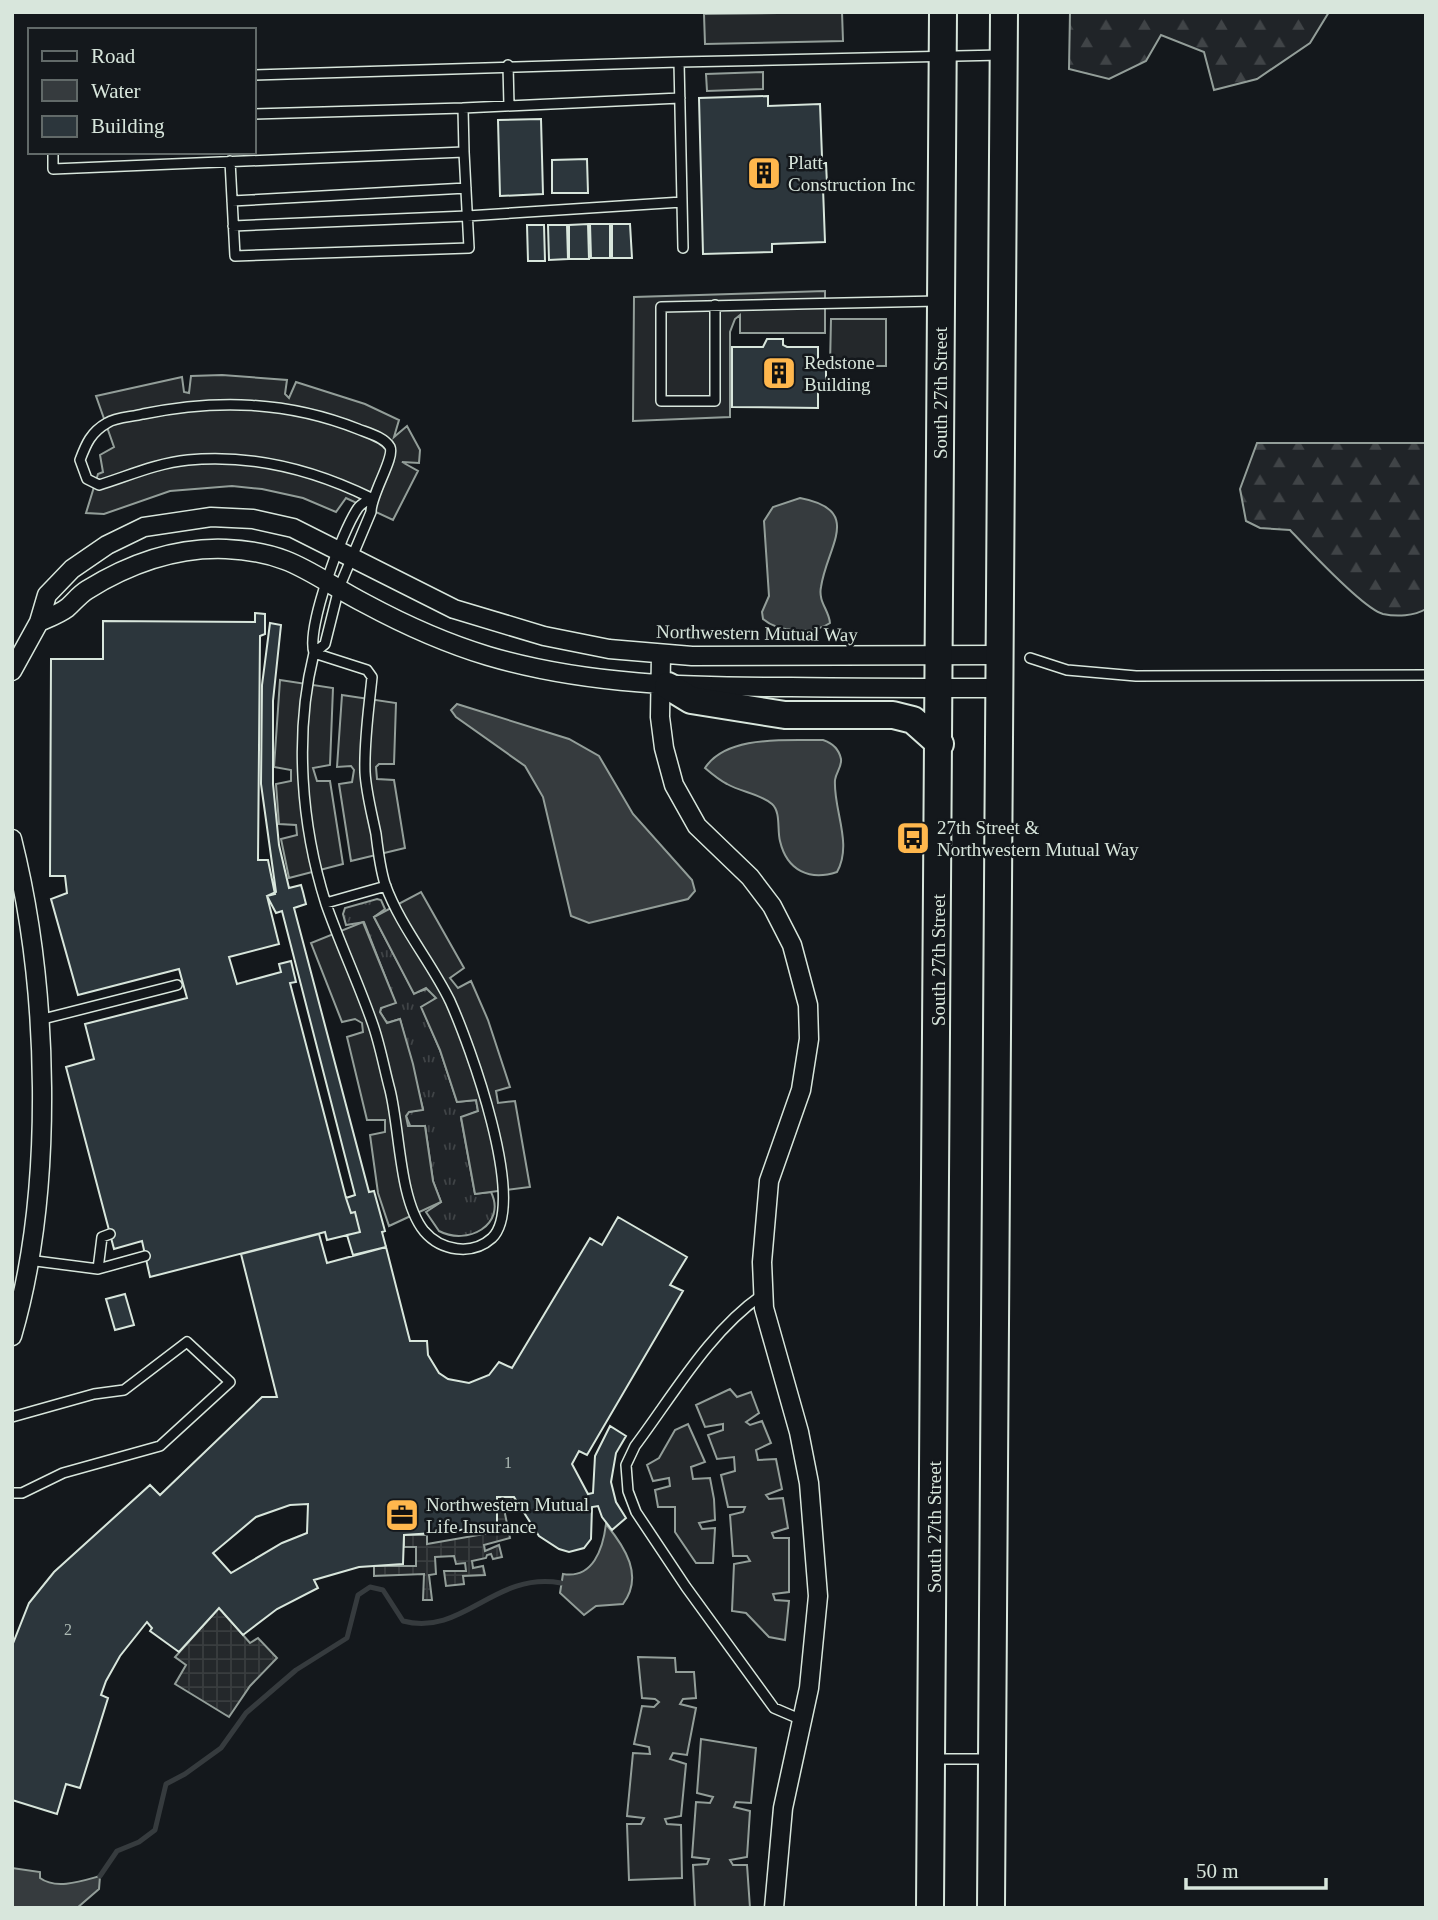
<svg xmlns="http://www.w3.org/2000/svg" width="1438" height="1920" font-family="Georgia,serif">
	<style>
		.grass { fill: url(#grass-tufts); stroke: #939e99; stroke-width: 2 }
		.forest { fill: url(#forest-firs); stroke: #939e99; stroke-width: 2 }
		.parking { fill: #24282b; stroke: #939e99; stroke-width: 2 }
		.plaza { fill: url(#plaza-grid); stroke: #939e99; stroke-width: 2 }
		.water { fill: #363b3e; stroke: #939e99; stroke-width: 2 }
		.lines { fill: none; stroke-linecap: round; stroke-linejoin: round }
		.stream { stroke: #363b3e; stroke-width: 5 }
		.building { fill: #2c363c; stroke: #d8e6dc; stroke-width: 2; fill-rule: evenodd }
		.service-casing { stroke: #d8e6dc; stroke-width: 12 }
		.minor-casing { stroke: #d8e6dc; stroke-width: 21 }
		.primary-casing { stroke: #d8e6dc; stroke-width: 30 }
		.service { stroke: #14181c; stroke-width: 9 }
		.minor { stroke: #14181c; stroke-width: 18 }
		.primary { stroke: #14181c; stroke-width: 26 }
		.labels { text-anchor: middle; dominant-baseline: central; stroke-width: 5; stroke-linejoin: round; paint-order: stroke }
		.number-label { font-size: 16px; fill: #adbab4 }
		.poi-label { font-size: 19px; fill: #d8e6dc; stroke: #14181c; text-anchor: start }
		.street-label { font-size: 19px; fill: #d8e6dc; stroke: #14181c }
	</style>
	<defs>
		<pattern id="grass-tufts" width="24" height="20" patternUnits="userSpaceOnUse" patternTransform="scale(1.75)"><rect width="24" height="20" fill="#202428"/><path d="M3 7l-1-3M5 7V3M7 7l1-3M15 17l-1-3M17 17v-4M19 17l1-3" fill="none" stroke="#404447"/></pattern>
		<pattern id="forest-firs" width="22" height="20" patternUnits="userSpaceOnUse" patternTransform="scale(1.75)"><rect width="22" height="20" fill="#202428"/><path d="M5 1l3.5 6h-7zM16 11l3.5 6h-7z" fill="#404447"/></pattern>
		<pattern id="plaza-grid" width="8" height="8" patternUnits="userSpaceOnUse" patternTransform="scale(1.75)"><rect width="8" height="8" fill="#24282b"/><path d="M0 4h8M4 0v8" fill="none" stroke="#393d3f"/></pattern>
	</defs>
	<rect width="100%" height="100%" fill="#14181c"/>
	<path class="grass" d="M 377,899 L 381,900 L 385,909 L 374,917 L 414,993 L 430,988 L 436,998 L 422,1008 L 440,1050 L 457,1102 L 476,1100 L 478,1111 L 461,1118 L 475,1194 L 491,1192 C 507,1225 467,1246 439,1231 L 426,1212 L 441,1202 L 433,1181 L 425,1126 L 411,1128 L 406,1116 L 409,1112 L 423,1109 L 400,1019 L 387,1023 L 380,1012 L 381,1008 L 395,1002 L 364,922 L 346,925 L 343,914 L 345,908 Z"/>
	<path class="forest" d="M 1070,12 L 1329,12 L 1310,43 L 1257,79 L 1214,90 L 1204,52 L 1161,35 L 1146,61 L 1109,79 L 1069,69 Z
		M 1257,443 L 1426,443 L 1426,609 C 1414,616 1397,617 1383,614 C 1363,609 1307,548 1290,530 L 1260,528 L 1246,521 L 1240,489 Z"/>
	<path class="parking" d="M 842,12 L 843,41 L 705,44 L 704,14 Z
		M 763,72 L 763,89 L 707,91 L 706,74 Z
		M 825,291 L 825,333 L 740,333 L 740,315 L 735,319 L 730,332 L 730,417 L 633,421 L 634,297 Z
		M 831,319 L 886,319 L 886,366 L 830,366 Z
		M 222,375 L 287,380 L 285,394 L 289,398 L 296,382 L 365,404 L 399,420 L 394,437 L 407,426 L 420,450 L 419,463 L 402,462 L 418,471 L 393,520 L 346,498 L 336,512 L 303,498 L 262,489 L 232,486 L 170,491 L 104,514 L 86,513 L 98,474 L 103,472 L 100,455 L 114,447 L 96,396 L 182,377 L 184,392 L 189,393 L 191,376 Z
		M 280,680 L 333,688 L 330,765 L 313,768 L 317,781 L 330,781 L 343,864 L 289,878 L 281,839 L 297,835 L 296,825 L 279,824 L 276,784 L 291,781 L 291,770 L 274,767 Z
		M 342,695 L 396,703 L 394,764 L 379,764 L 376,767 L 377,779 L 394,780 L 405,848 L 351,861 L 339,784 L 352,782 L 354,770 L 351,766 L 337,767 Z
		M 421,892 L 464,968 L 450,978 L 458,988 L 471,981 L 488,1020 L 510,1087 L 496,1091 L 498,1103 L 515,1101 L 530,1187 L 475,1194 L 461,1117 L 478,1111 L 476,1100 L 457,1102 L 440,1050 L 421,1007 L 436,998 L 426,988 L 414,994 L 374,917 Z
		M 363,922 L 396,1003 L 381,1008 L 380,1012 L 387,1023 L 400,1019 L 413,1064 L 423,1110 L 409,1112 L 406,1116 L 408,1126 L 425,1126 L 433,1181 L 441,1202 L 389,1226 L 378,1193 L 370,1135 L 385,1132 L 385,1120 L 367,1120 L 347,1037 L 363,1032 L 362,1023 L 355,1019 L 342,1022 L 311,943 Z
		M 730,1389 L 737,1397 L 751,1392 L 759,1413 L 746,1422 L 750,1425 L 762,1421 L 771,1443 L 756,1450 L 758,1460 L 776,1459 L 782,1489 L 766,1495 L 769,1499 L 783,1498 L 788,1528 L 772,1533 L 774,1538 L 789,1538 L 789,1592 L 773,1594 L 775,1600 L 789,1601 L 785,1640 L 769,1637 L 746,1613 L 732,1611 L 734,1564 L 750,1561 L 747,1556 L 733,1556 L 730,1515 L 743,1512 L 745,1507 L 728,1507 L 721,1475 L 735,1471 L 734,1457 L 717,1459 L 708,1435 L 723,1430 L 723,1424 L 705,1427 L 696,1405 Z
		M 688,1424 L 705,1462 L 691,1467 L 693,1479 L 710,1478 L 714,1499 L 715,1520 L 699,1523 L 702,1529 L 715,1528 L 713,1563 L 696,1563 L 675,1532 L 675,1507 L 658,1507 L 655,1490 L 670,1486 L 669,1478 L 653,1481 L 647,1465 L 659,1458 L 675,1430 Z
		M 638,1657 L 675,1658 L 676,1672 L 694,1672 L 696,1698 L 683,1699 L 680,1704 L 696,1708 L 687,1755 L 673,1753 L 670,1759 L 686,1764 L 681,1816 L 665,1819 L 667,1824 L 681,1825 L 682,1878 L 629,1880 L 627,1824 L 641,1824 L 644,1818 L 627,1816 L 633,1753 L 650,1754 L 649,1747 L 634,1744 L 642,1706 L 654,1707 L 659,1702 L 655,1699 L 642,1698 Z
		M 701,1739 L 756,1748 L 751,1803 L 736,1802 L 734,1807 L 750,1811 L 747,1857 L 730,1860 L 733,1865 L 747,1865 L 750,1908 L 695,1908 L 693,1865 L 707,1864 L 709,1859 L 692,1857 L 696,1802 L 710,1803 L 713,1797 L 697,1793 Z"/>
	<path class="plaza" d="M 497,1497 L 514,1497 L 516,1501 L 504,1509 L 510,1538 L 484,1545 L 485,1551 L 499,1545 L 502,1557 L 493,1559 L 491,1554 L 487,1555 L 486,1558 L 472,1561 L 473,1568 L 483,1566 L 485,1575 L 463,1576 L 464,1584 L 446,1586 L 444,1571 L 466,1571 L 465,1563 L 456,1564 L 454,1556 L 435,1557 L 436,1574 L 429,1575 L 432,1600 L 423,1600 L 424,1574 L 374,1576 L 374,1566 L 416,1566 L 416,1547 L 404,1547 L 404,1535 L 427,1535 L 427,1544 L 496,1532 Z
		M 219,1608 L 250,1643 L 258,1638 L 277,1658 L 250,1686 L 229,1717 L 175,1684 L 186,1665 L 175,1657 Z"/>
	<path class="water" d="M 800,498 C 864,510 827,546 821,587 C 818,602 829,610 830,623 C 813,635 778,632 763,619 L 762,612 L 769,596 L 764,521 L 773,507 Z
		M 457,704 L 569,739 L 599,756 L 633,814 L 692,880 L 695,891 L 688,899 L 589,923 L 571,916 L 543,797 L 525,766 L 456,717 L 451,710 Z
		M 823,740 C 832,743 839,749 841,759 C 842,767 836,772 835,780 C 833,809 853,844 837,872 C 810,881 787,871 780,841 C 777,830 781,812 772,804 C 761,794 741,792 727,784 C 719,780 712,774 705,768 C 727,734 788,741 823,740 Z
		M 606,1524 C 625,1547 644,1576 623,1604 L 596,1606 L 584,1615 L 560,1593 L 563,1574 C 593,1579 603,1549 606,1524 Z
		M 12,1868 L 40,1872 L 40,1878 C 56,1890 82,1881 100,1876 L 99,1889 L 77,1908 L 12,1908 Z"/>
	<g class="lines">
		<path class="stream" d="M 100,1876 L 117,1851 L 139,1842 L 155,1830 L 166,1784 L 185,1774 L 221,1748 L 246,1713 L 296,1670 L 347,1638 L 358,1595 L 370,1587 L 383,1590 L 403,1621 C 463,1637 494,1571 561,1583"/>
	</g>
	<path class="building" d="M 768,96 L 768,106 L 820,104 L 822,157 L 818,158 L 818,163 L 826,163 L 827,184 L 819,184 L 819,188 L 823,188 L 825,242 L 772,244 L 772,252 L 703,254 L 699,98 Z
		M 541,119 L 543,194 L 500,196 L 498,120 Z
		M 587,159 L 588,193 L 552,193 L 552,160 Z
		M 588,224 L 589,259 L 569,259 L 569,225 Z
		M 590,224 L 610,224 L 610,258 L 591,258 Z
		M 612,224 L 630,224 L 632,258 L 612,258 Z
		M 527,225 L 544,225 L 545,261 L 528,261 Z
		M 548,225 L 567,225 L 568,259 L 549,260 Z
		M 767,339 L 783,339 L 783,345 L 787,347 L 818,347 L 818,365 L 826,366 L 826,381 L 818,381 L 818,408 L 732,407 L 732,347 L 763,347 Z
		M 255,613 L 265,614 L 265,634 L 260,636 L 258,860 L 268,860 L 275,894 L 267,896 L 279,944 L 229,957 L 237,984 L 281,972 L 279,964 L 291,961 L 296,982 L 290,983 L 346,1198 L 351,1213 L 355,1212 L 360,1232 L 327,1240 L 325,1232 L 150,1277 L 142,1241 L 114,1249 L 66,1067 L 94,1059 L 85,1024 L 187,998 L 179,969 L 78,995 L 51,899 L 67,893 L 65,876 L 50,876 L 51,659 L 103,659 L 103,621 L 255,622 Z
		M 270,623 L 281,625 L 273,701 L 273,784 L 279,845 L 289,888 L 301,885 L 303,892 L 306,904 L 294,908 L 369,1192 L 374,1191 L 385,1231 L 382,1232 L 386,1247 L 353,1255 L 347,1235 L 360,1232 L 355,1212 L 351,1213 L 346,1198 L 355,1195 L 282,911 L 276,913 L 267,896 L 276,892 L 261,784 L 262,685 Z
		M 618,1217 L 687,1257 L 670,1285 L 683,1291 L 587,1455 L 579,1451 L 572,1464 L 588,1494 L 593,1493 L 595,1456 L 610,1426 L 626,1436 L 616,1453 L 611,1482 L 616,1502 L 626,1518 L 612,1530 L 602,1517 L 598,1506 L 592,1507 L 591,1539 L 584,1548 L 569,1552 L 559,1549 L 539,1536 L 514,1497 L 497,1497 L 497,1523 L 450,1532 L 404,1535 L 403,1564 L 359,1567 L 314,1580 L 318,1588 L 277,1609 L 243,1635 L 219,1608 L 179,1652 L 150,1631 L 152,1628 L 147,1622 L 120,1656 L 106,1681 L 101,1695 L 108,1698 L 80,1788 L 66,1784 L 57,1814 L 12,1800 L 12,1646 L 29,1603 L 54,1572 L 150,1485 L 160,1495 L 262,1397 L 277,1397 L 241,1254 L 319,1234 L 327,1263 L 386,1247 L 410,1341 L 427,1341 L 428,1355 L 439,1373 L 448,1379 L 469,1383 L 489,1375 L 499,1362 L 512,1368 L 590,1238 L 602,1245 ZM 308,1504 L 307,1533 L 282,1543 L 231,1573 L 213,1553 L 256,1517 L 290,1505 Z
		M 125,1294 L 134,1325 L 115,1330 L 106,1299 Z"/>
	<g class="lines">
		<g class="service-casing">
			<path id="service" d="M 508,65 L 509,106
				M 254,75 L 679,62
				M 463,108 L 680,98
				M 254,114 L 463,108 L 464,152
				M 53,152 L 53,169 L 464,152 L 469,248 L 235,256 L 230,161
				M 232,201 L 466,188
				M 233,226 L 467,216 L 682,202
				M 683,248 L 679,62 L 1002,55
				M 715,305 L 715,401 L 661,401 L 661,307 L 938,301
				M 371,498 C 314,470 252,454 188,460 C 157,463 128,476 99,485 L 87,479 L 80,460 C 86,444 91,432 107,423 C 116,417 132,417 143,414 C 217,399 287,401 358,429 C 368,433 384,437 390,447 C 395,458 371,494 371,512 L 339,588 L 325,644 L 314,653 C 306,628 342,531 358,508 C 361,504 367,501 371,498
				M 314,653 L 367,670 L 372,677 C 369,708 364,740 365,772 C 366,792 372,814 376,834 C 378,851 380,868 385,884 C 400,926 431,962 450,1001 C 469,1043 528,1203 492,1238 C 472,1256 441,1251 424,1231 C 399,1200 400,1130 390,1090 C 384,1068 380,1044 372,1022 C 358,982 340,944 326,904 C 301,825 294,734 314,653 Z
				M 1030,658 L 1067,670 L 1136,676 L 1426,675
				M 326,903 L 386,886
				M 39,1020 L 177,985
				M 28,1260 L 98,1269 L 145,1256
				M 98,1269 L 102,1237 L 110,1234
				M 762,1295 C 709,1332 674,1394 635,1446 L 626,1465 L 628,1491 L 636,1512 L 686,1587 L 774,1708 L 802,1720
				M 12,1417 L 94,1394 L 124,1390 L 187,1342 L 230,1382 L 160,1446 L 63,1473 L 22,1493 L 12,1493
				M 934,1759 L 990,1759"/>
		</g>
		<g class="minor-casing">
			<path id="minor" d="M 39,622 C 48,618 59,614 67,608 C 74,602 79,595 87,590 C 129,564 176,547 226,549 C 293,552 312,576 366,604 C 405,625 445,643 488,656 C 586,685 689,687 791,687 C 860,688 929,688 997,688
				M 661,655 L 660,717 L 664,748 L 674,785 L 697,826 L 750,877 L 772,906 L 792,945 L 808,1005 L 809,1039 L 801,1090 L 769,1181 L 762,1262 L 764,1308 L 799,1432 L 809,1483 L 818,1596 L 809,1688 L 783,1808 L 774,1908
				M 12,671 L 39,622 L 47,595 L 72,569 L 107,545 L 144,527 L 211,517 L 253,519 L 293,528 L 454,609 L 544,636 L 609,649 L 692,656 L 998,655
				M 12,839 C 49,986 55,1189 12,1336"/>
		</g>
		<g class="primary-casing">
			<path id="primary" d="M 668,686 L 691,700 L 785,715 L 893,715 L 913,720 L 940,744
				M 930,1908 L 943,12
				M 991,1908 L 1004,12"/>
		</g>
		<use href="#service" class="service"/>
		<use href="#minor" class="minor"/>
		<use href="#primary" class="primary"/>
	</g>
	<defs>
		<g id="building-square" transform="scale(1.75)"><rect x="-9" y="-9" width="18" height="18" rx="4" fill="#ffb74d" stroke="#14181c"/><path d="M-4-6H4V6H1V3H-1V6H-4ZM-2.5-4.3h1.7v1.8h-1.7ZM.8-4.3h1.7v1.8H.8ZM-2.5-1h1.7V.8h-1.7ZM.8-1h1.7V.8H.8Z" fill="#111"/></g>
		<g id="bus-square" transform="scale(1.75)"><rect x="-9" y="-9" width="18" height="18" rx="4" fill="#ffb74d" stroke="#14181c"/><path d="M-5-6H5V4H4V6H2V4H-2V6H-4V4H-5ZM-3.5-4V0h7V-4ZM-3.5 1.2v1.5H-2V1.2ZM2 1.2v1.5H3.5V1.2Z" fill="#111"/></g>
		<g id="office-square" transform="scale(1.75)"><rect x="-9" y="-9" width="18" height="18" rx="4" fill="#ffb74d" stroke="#14181c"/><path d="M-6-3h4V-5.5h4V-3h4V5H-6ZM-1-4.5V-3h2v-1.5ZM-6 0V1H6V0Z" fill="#111"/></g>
	</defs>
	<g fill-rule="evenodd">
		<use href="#building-square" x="764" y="173"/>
		<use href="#building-square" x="779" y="373"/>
		<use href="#bus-square" x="913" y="838"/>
		<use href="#office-square" x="402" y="1515"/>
	</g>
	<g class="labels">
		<g class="number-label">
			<text x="508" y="1462">1</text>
			<text x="68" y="1629">2</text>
		</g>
		<g class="poi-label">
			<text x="788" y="162">Platt<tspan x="788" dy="22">Construction Inc</tspan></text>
			<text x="804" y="362">Redstone<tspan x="804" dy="22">Building</tspan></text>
			<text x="937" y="827">27th Street &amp;<tspan x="937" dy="22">Northwestern Mutual Way</tspan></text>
			<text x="426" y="1504">Northwestern Mutual<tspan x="426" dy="22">Life Insurance</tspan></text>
		</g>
		<g class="street-label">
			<text transform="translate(940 393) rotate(-90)">South 27th Street</text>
			<text transform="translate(757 633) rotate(1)">Northwestern Mutual Way</text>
			<text transform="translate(938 960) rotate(-90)">South 27th Street</text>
			<text transform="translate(934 1527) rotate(-90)">South 27th Street</text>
		</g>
	</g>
	<rect width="1438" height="1920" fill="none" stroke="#d8e6dc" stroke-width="28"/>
	<rect x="28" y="28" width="228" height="126" fill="#14181c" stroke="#626a69" stroke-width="2"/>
	<rect x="42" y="51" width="35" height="10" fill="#14181c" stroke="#626a69" stroke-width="2"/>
	<text x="91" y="63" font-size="21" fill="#d8e6dc">Road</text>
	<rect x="42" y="80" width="35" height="21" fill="#363b3e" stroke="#626a69" stroke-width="2"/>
	<text x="91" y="98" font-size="21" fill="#d8e6dc">Water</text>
	<rect x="42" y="116" width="35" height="21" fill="#2c363c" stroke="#626a69" stroke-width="2"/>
	<text x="91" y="133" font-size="21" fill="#d8e6dc">Building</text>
	<path d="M1186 1878v10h140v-10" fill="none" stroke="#d8e6dc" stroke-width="3.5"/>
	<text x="1196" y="1878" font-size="21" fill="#d8e6dc" stroke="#14181c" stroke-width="5" paint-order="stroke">50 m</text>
</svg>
